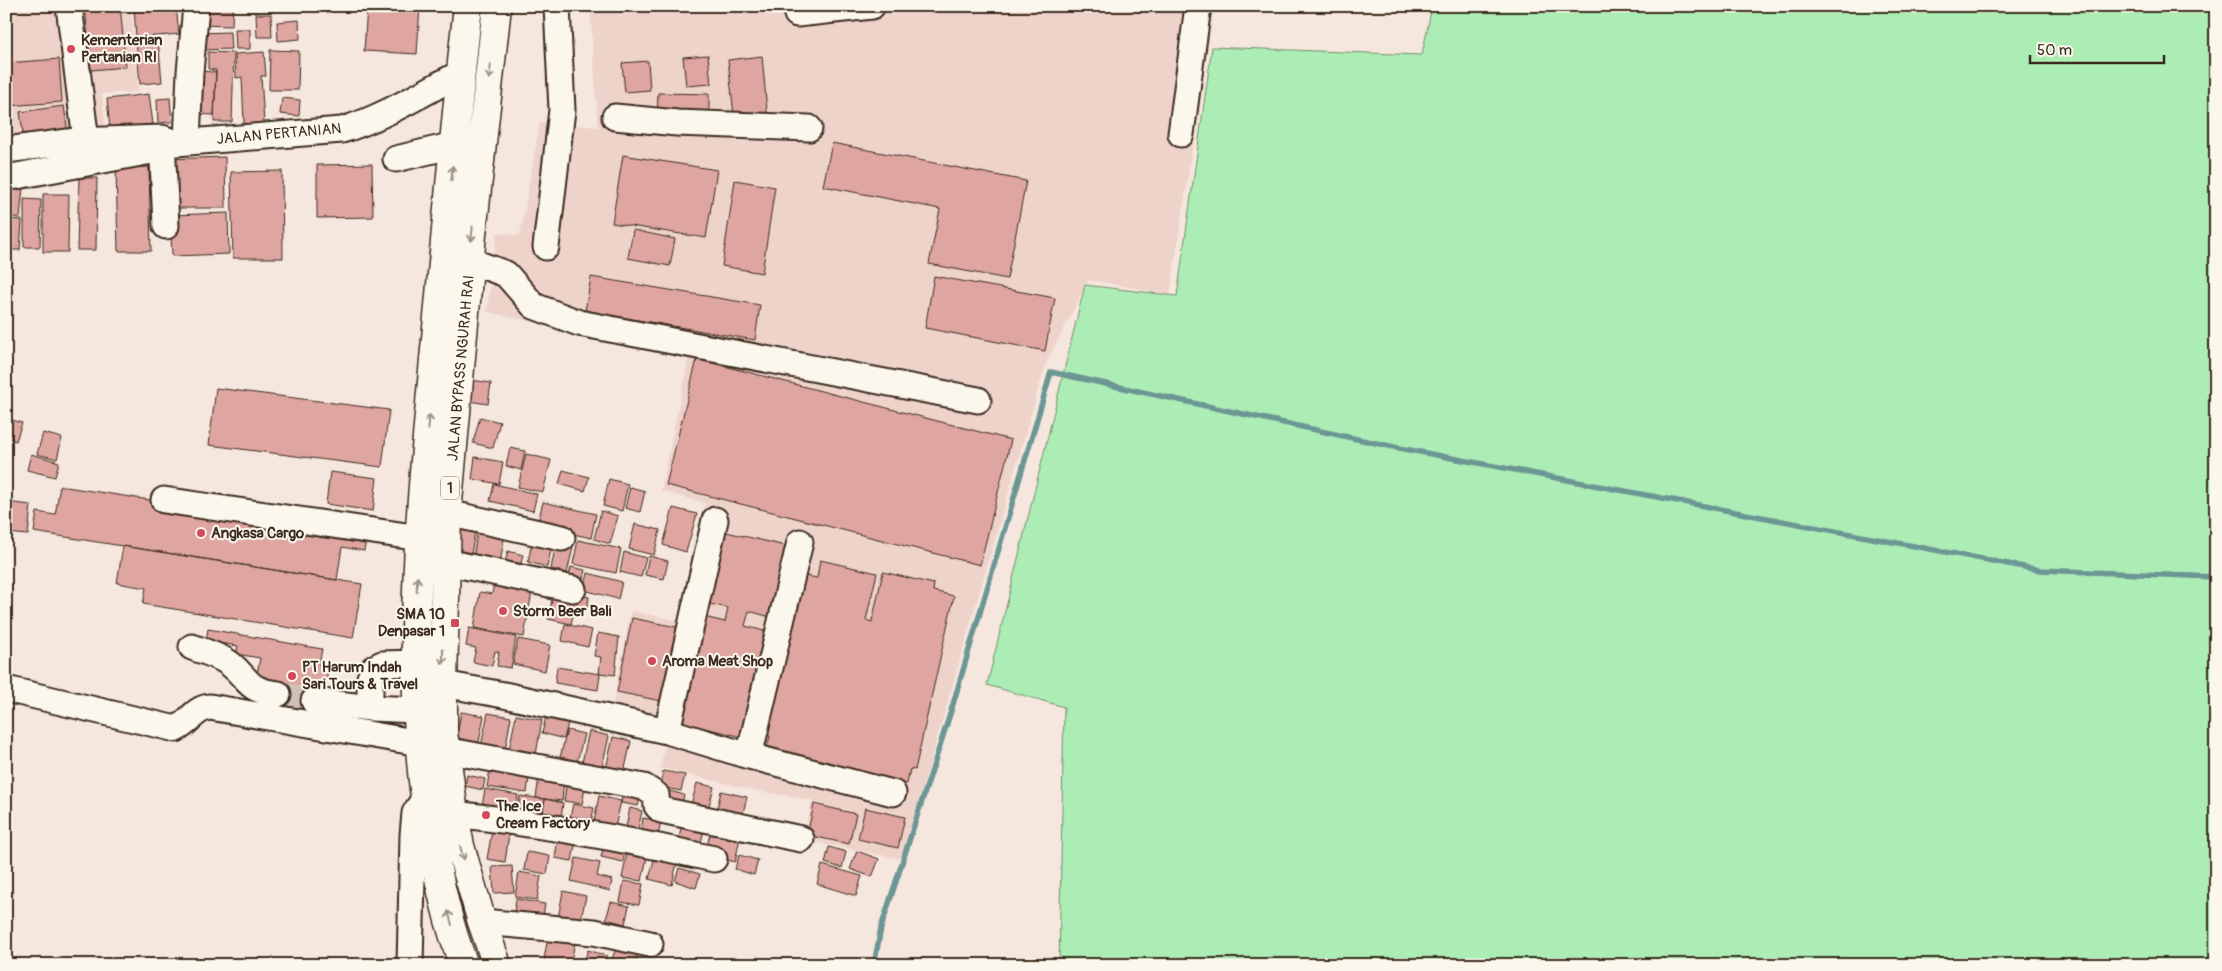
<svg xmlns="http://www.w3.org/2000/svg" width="2222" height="971" font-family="Pangolin,sans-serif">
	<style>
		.built { fill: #eed3cb }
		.green { fill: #acedb6; stroke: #748c6a }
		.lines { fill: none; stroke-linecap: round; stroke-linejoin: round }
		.stream { stroke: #6c9694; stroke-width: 5.5 }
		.building { fill: #dfa5a1; stroke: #3b2a1e }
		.minor-tunnel { stroke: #d0c1b7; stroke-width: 25; stroke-dasharray: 25 12; stroke-linecap: butt }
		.minor-casing { stroke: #3b2a1e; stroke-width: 29 }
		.highway-casing { stroke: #3b2a1e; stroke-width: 31 }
		.minor { stroke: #fbf7ec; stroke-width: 25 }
		.highway { stroke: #fbf7ec; stroke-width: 28 }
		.oneway { stroke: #9b9085 }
		.poi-dot { fill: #d1495b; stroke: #fbf7ec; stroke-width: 2 }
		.labels { text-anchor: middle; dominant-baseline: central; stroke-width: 4; stroke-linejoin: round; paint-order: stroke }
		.shield { fill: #fbf7ec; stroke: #75685c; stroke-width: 1 }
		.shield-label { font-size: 14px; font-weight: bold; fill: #3b2a1e }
		.poi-label { font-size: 15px; font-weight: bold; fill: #3b2a1e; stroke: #fbf7ec; text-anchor: start }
		.street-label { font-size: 15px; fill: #3b2a1e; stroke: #fbf7ec }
	</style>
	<rect width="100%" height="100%" fill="#f5e7dd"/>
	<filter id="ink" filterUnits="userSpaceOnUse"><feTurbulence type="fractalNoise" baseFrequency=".02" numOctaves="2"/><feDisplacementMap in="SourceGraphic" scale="10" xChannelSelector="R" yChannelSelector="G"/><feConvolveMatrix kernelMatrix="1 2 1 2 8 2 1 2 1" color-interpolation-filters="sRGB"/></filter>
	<g filter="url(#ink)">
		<path class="built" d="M 6,6 L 131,6 L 139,92 L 102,94 L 110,164 L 6,176 Z
			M 590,6 L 1214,6 L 1170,295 L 1089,280 L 1046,363 L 902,859 L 803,840 L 812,800 L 757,791 L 660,768 L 666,742 L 458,700 L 457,675 L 613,704 L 631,611 L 680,621 L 705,503 L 661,491 L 689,357 L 487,312 L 497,233 L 520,235 L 540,122 L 598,127 Z"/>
		<path class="green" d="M 1432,6 L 2216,6 L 2216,965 L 1059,965 L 1064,707 L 987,685 L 1085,285 L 1177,296 L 1212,47 L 1422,55 Z"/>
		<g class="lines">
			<path class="stream" d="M 874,965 L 881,928 L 951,711 L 1051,372 L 1394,447 L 2040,570 L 2216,577"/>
		</g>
		<path class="building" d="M 85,6 L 120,6 L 126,67 L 91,70 Z
			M 155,6 L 176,6 L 179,34 L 136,38 L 134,8 Z
			M 198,6 L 233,6 L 232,26 L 198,25 Z
			M 367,6 L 420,6 L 417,54 L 364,51 Z
			M 6,7 L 10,54 L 6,54 Z
			M 256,14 L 271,14 L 272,37 L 257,37 Z
			M 299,20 L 300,39 L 278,41 L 277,22 Z
			M 235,29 L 250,29 L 250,49 L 236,49 Z
			M 230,32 L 231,49 L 201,50 L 200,33 Z
			M 158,39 L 162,82 L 140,84 L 136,40 Z
			M 270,50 L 299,51 L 298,90 L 269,90 Z
			M 208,52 L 234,53 L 232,122 L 214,122 L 216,70 L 208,69 Z
			M 264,52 L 266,76 L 261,76 L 264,123 L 244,124 L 242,77 L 236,78 L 235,54 Z
			M 708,55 L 711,84 L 686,86 L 683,57 Z
			M 762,56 L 768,122 L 735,125 L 728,60 Z
			M 59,59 L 62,102 L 6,106 L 6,63 Z
			M 648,61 L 650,90 L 625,92 L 622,63 Z
			M 194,71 L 216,72 L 214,115 L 192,114 Z
			M 658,93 L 709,94 L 709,122 L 657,120 Z
			M 149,94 L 153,124 L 110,129 L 107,99 Z
			M 170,98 L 172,122 L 158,123 L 157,99 Z
			M 282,98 L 300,100 L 299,116 L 280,114 Z
			M 64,106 L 68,134 L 24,139 L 20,112 Z
			M 832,143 L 1026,181 L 1007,279 L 929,264 L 940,209 L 823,186 Z
			M 623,155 L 717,170 L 706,238 L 612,223 Z
			M 225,157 L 226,208 L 169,208 L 167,159 Z
			M 372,164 L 373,217 L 317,218 L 317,165 Z
			M 149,167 L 151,251 L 118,251 L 116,168 Z
			M 282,171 L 283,258 L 233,258 L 231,172 Z
			M 79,178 L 97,178 L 96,250 L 77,250 Z
			M 735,180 L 775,187 L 762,273 L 722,266 Z
			M 6,186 L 23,187 L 20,218 L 6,216 Z
			M 43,194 L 69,194 L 68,252 L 43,252 Z
			M 24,199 L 41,200 L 40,247 L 24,247 Z
			M 228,213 L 229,254 L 172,256 L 170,215 Z
			M 6,219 L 22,220 L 20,250 L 6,250 Z
			M 633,230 L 675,239 L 670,266 L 628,258 Z
			M 934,276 L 1055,298 L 1045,351 L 925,328 Z
			M 591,277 L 760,305 L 755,340 L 585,311 Z
			M 697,359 L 1011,440 L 980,565 L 666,485 Z
			M 471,380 L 491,383 L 488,404 L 468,401 Z
			M 216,388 L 389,410 L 382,467 L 209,445 Z
			M 480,417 L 500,422 L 493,448 L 473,443 Z
			M 6,418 L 22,423 L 16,441 L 6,438 Z
			M 43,433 L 62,438 L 57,459 L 37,454 Z
			M 510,448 L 525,451 L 521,470 L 506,466 Z
			M 31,454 L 59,462 L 55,477 L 27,470 Z
			M 526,454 L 551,460 L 543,492 L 518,487 Z
			M 475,457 L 503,462 L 499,484 L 472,479 Z
			M 563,470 L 589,477 L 585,491 L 559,484 Z
			M 330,472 L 377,478 L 373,511 L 326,504 Z
			M 609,479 L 628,484 L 622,511 L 603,506 Z
			M 494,484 L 537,494 L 533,511 L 490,501 Z
			M 60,486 L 367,534 L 364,551 L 342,547 L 337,580 L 34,532 L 37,512 L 55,515 Z
			M 630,487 L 645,491 L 640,512 L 625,508 Z
			M 6,502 L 31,505 L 28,535 L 6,533 Z
			M 543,502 L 596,514 L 591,538 L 537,526 Z
			M 673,508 L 697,514 L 686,552 L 663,545 Z
			M 601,511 L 618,516 L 610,544 L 594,539 Z
			M 635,524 L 660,530 L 654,555 L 629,549 Z
			M 458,529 L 475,532 L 470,560 L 453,558 Z
			M 718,530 L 790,547 L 774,618 L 749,611 L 745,626 L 772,633 L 747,738 L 675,721 L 700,616 L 725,622 L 728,608 L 701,602 Z
			M 477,533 L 504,538 L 499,570 L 472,565 Z
			M 578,540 L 621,549 L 616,573 L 573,564 Z
			M 532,542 L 552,546 L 547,567 L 528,562 Z
			M 556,543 L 573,547 L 567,573 L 551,569 Z
			M 123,546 L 362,584 L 353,638 L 143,604 L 146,588 L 117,583 Z
			M 508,551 L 523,555 L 518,575 L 503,571 Z
			M 624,552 L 646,558 L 641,577 L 620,572 Z
			M 649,556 L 668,561 L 664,579 L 645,575 Z
			M 820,560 L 877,573 L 866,620 L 872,622 L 883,572 L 934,584 L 933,591 L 954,596 L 915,770 L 910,769 L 907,784 L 766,752 L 770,736 L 765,735 L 801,575 L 817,578 Z
			M 571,567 L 585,570 L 581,587 L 567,584 Z
			M 588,573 L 622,582 L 618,599 L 584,590 Z
			M 495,579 L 533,586 L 524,637 L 474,628 L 480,592 L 492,594 Z
			M 550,588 L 589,597 L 587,609 L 575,607 L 571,624 L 548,619 L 552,600 L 547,599 Z
			M 632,618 L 686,629 L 671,703 L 617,692 Z
			M 565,624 L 592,630 L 588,647 L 562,641 Z
			M 469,628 L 516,637 L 511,668 L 497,666 L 499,652 L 495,651 L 492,666 L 473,662 L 476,648 L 466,646 Z
			M 208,629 L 322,649 L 319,665 L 329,667 L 324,692 L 313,708 L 277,702 L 255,685 L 260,658 L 236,654 L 238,646 L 206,641 Z
			M 598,633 L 619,637 L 615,675 L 599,673 L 601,657 L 594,656 Z
			M 518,639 L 550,645 L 545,671 L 513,664 Z
			M 557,667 L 600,674 L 598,690 L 555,683 Z
			M 461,712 L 484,716 L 477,752 L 455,747 Z
			M 488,713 L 511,717 L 504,756 L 480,751 Z
			M 516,715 L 542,720 L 535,760 L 508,755 Z
			M 546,717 L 568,723 L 564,739 L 542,733 Z
			M 567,730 L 584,734 L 575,770 L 558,766 Z
			M 589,731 L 609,736 L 601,772 L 581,767 Z
			M 613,737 L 631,741 L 624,773 L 606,769 Z
			M 491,763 L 530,769 L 527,793 L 487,787 Z
			M 663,771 L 685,775 L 681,791 L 660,787 Z
			M 467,775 L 485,779 L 483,790 L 465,786 Z
			M 539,777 L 564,780 L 562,801 L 536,798 Z
			M 567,780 L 586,783 L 582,804 L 564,801 Z
			M 697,783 L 714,787 L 706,817 L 689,812 Z
			M 624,787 L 641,791 L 638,806 L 621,803 Z
			M 485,789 L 518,795 L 514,818 L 481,812 Z
			M 670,791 L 684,795 L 680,811 L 665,807 Z
			M 721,791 L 747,797 L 740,825 L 715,819 Z
			M 520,796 L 545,799 L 541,823 L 516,819 Z
			M 599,796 L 621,801 L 613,836 L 592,832 Z
			M 545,799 L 563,803 L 560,826 L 541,823 Z
			M 573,804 L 594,808 L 589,831 L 568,826 Z
			M 814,804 L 856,814 L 849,844 L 807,835 Z
			M 630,808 L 642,811 L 636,839 L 624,837 Z
			M 865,808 L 905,817 L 898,848 L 858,839 Z
			M 643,818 L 661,821 L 657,842 L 640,840 Z
			M 683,819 L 705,824 L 699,853 L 677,848 Z
			M 712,826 L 741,833 L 735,862 L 705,854 Z
			M 492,831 L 509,834 L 505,862 L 487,859 Z
			M 558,837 L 576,841 L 572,861 L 555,858 Z
			M 605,842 L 626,846 L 623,862 L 601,857 Z
			M 829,847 L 846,852 L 842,868 L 825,863 Z
			M 628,848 L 648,852 L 642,881 L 622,878 Z
			M 857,851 L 879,859 L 872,877 L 850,869 Z
			M 527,852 L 550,856 L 547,874 L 524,870 Z
			M 739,855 L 758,860 L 754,875 L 735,869 Z
			M 655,856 L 677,862 L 672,885 L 649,879 Z
			M 576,858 L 600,863 L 597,876 L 612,880 L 610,891 L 571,881 Z
			M 822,865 L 862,876 L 856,896 L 817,884 Z
			M 512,866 L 514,892 L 494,893 L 492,867 Z
			M 679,868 L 700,874 L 696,888 L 675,881 Z
			M 519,872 L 541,876 L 537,900 L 515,897 Z
			M 624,881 L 643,884 L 639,905 L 620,902 Z
			M 563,891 L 586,896 L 579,929 L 557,924 Z
			M 516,899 L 545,904 L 542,923 L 513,918 Z
			M 611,902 L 629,906 L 625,924 L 606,919 Z
			M 548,937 L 575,943 L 570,965 L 543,965 Z
			M 618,943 L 640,950 L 635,965 L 612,959 Z
			M 588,950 L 607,956 L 604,965 L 583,965 Z"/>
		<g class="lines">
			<path class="minor-tunnel" d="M 278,694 L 314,701"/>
			<g class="minor-casing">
				<path id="minor" d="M 69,6 L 86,141
					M 797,14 L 872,6
					M 615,117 L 677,123 L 809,128
					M 1181,134 L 1198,6
					M 162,138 L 166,226
					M 187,142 L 190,72 L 196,6
					M 6,150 L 76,141 L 162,138 L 176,143 L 342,130 C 381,119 424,92 461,73
					M 396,159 L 454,145
					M 6,178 L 152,151
					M 546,247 L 562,110 L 557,6
					M 470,261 L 506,274 L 534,306 L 579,323 L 978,400
					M 164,500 L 420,538
					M 447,513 L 562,538
					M 446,562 L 573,589
					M 192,647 C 205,652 218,655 229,663 C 251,680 245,690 278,694
					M 443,684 L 504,695 L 667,731 L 749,756 L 893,793
					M 6,689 L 176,729 C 189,723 195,708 210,707 L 420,743
					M 314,701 L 370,708 L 416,710
					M 370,708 L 370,678 L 374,668 L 382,664 L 415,663
					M 667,731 L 715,520
					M 445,750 L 644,787 L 656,795 L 657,806 L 661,810 L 801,839
					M 749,756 L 800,542
					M 454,814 C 541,824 628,839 714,859
					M 482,922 L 594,932 L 650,944
					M 410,965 L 413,835 L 415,813 L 424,799"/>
			</g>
			<g class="highway-casing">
				<path id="highway" d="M 497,6 L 472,234 L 447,513 L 443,684 L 443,732 L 454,814 L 460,846 L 482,922 L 497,965
					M 464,965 C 448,925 439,881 431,838 C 403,676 420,512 435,349 C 446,235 455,120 468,6"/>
			</g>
			<use href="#minor" class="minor"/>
			<use href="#highway" class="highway"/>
		</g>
		<defs><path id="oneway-shaft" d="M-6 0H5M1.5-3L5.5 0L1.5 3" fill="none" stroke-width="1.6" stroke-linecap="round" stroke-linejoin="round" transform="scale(1.25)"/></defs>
		<g class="oneway">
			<use href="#oneway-shaft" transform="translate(490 72) rotate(96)"/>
			<use href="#oneway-shaft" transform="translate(452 173) rotate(-85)"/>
			<use href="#oneway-shaft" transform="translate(472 234) rotate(95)"/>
			<use href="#oneway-shaft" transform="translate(429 422) rotate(-85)"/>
			<use href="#oneway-shaft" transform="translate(417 584) rotate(-87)"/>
			<use href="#oneway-shaft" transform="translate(443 657) rotate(90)"/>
			<use href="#oneway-shaft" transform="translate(462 853) rotate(75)"/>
			<use href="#oneway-shaft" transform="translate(450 918) rotate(-106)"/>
		</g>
	</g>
	<g class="poi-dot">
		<circle cx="71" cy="49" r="5"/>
		<circle cx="201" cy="533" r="5"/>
		<circle cx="503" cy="611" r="5"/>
		<rect x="450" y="618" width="10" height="10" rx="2.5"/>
		<circle cx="652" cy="661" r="5"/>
		<circle cx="292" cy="676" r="5"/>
		<circle cx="486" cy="815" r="5"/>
	</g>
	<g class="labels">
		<rect class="shield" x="441" y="476.5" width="18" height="23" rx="4"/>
		<g class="shield-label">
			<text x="450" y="488">1</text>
		</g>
		<g class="poi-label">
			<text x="81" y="40">Kementerian<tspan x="81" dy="17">Pertanian RI</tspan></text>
			<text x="211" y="533">Angkasa Cargo</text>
			<text x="513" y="611">Storm Beer Bali</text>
			<text x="445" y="614" text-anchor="end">SMA 10<tspan x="445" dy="17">Denpasar 1</tspan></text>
			<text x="662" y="661">Aroma Meat Shop</text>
			<text x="302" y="667">PT Harum Indah<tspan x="302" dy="17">Sari Tours &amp; Travel</tspan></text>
			<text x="496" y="806">The Ice<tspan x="496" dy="17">Cream Factory</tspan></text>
		</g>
		<g class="street-label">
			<text transform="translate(279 134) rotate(-5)">JALAN PERTANIAN</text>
			<text transform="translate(461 368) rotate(-85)">JALAN BYPASS NGURAH RAI</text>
		</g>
	</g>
	<rect width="2222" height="971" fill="none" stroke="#fbf7ec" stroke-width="25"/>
	<rect x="12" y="12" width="2197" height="946" fill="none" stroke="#3b2a1e" stroke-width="2" filter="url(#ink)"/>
	<path d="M2030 55v8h134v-8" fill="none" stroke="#3b2a1e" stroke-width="2.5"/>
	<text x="2037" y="55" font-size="15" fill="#3b2a1e" stroke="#fbf7ec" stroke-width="4" paint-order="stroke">50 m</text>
</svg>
